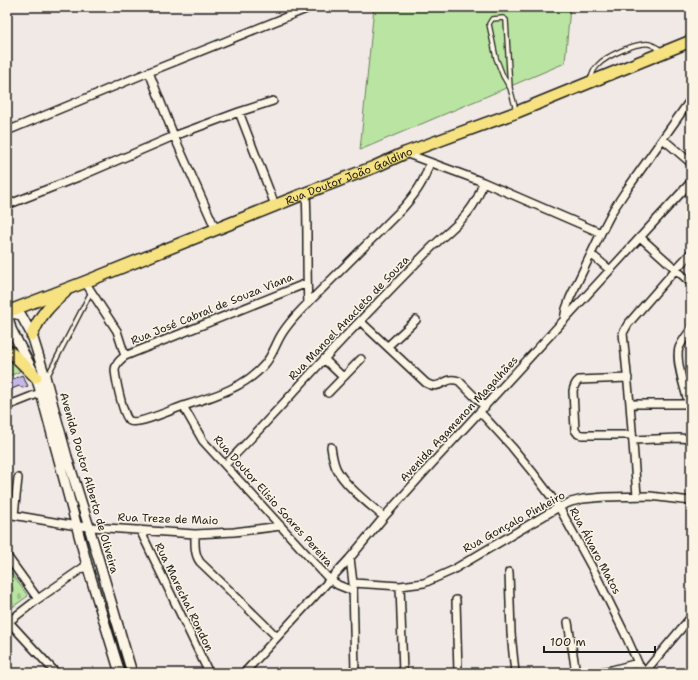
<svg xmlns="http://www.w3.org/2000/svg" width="698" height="680" font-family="'Shantell Sans',sans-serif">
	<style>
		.grass { fill: url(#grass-dots); stroke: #6b805e }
		.cemetery { fill: url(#cemetery-stones); stroke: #6b805e }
		.pitch { fill: #bae4a1; stroke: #6b805e }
		.building { fill: #c4b8e9; stroke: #1c1c1c }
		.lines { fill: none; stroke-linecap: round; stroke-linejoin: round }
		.service-casing { stroke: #1c1c1c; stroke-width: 6 }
		.minor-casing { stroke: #1c1c1c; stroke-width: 10 }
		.tertiary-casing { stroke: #1c1c1c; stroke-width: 12 }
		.primary-casing { stroke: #1c1c1c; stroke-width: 14 }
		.service { stroke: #fcf5e5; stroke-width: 3.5 }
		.minor { stroke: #fcf5e5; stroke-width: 7 }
		.tertiary { stroke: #fcf5e5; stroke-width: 9 }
		.primary { stroke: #f7e281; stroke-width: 11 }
		.labels { text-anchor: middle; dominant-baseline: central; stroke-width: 3; stroke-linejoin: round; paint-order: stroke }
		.street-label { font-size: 11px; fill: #1c1c1c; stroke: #fcf5e5 }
	</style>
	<defs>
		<pattern id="grass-dots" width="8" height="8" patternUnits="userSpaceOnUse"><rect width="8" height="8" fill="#bae4a1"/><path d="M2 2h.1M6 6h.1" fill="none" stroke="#9fc38a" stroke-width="1.8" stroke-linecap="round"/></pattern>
		<pattern id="cemetery-stones" width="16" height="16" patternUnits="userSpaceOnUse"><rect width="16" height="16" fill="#bae4a1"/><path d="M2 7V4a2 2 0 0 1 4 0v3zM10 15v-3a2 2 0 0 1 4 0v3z" fill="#9fc38a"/></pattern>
	</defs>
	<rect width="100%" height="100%" fill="#f1e9e6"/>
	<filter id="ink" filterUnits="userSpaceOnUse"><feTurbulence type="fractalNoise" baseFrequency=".025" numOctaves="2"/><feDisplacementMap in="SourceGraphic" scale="8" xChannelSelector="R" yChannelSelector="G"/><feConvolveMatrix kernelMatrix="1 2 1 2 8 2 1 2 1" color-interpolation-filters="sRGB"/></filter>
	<g filter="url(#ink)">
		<path class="grass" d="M 7,354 L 21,368 L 19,372 L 7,377 Z"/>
		<path class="cemetery" d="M 7,567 L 28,596 L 7,611 Z"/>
		<path class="pitch" d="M 374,7 L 570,7 L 565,63 L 360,150 Z"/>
		<path class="building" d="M 22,375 L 28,386 L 23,388 L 19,386 L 7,391 L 7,382 Z"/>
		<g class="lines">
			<g class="service-casing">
				<path id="service" d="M 591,79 C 592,73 594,69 598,65 C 606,56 637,42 649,44 C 654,45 658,48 662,51
					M 510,88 L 503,76 L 496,58 L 489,24 L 492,19 L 503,18 L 506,20 L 510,88 L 516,110
					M 47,377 L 91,292"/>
			</g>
			<g class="minor-casing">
				<path id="minor" d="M 149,72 L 174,136 L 216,230
					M 239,112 L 275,205
					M 7,131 L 149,72 L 311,7
					M 663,139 L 691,163
					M 405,153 L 483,182 L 601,233
					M 7,205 L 81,176 L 174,136 L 239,112 L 273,101
					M 640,237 L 691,283
					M 591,254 L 610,270
					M 85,282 L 117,331 L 125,356 C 120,360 115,364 115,371 C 116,379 123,418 130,421 C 138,425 174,409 183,406 L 203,441 L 329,579 L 338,585 L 353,591
					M 308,303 L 403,208 C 417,192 424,182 430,162
					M 564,320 L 566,309 L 570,298 L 601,233 L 613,210 L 625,192 L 691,99
					M 360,321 L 426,383 C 441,392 445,375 459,381 L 485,407
					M 388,346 L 416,320
					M 125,356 L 307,283
					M 324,359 L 343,377
					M 628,378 L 579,380 C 575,383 574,386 573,391 L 575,430 L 578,434 L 582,435 L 632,435
					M 328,393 L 361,359
					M 630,404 L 691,404
					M 689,404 C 685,391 675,360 679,348 C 682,341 687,335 691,329
					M 7,406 L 45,391
					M 183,406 C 212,397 245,388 265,364 C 272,356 275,346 280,337 C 287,324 298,313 308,303 C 306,266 308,230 306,193
					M 480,412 L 512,447 L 534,474 L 559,507 L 596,575 L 625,634 L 638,663 L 644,673
					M 633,440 L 679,438 L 691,439
					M 331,447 C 332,454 333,461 336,468 C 345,486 369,504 384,517
					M 225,465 C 272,418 315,367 362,319 C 385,295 408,271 431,248 C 446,233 465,220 475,202 C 479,196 481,189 483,182
					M 637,496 L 630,404 L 623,333 L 628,324 L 676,269 L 691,253
					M 7,514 L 77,526 L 195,534 L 234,532 L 281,526
					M 14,515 L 18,478
					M 140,530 L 209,673
					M 195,534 C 195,543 194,554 200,562 L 223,584 L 277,637
					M 7,556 L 38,599
					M 350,558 L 353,583 L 355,673
					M 509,572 L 511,633 L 515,673
					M 353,583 L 400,586 L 424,583 L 451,571 L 559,507 L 571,502 L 583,499 L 605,497 L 650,496 L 691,501
					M 400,586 L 403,673
					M 456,600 L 458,673
					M 9,622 L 56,673
					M 568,622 L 576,673
					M 7,623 L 38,599 L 87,565
					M 244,673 L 350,558 L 384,517 L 437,458 L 691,182
					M 595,673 L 612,670 L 638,663
					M 644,673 L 654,661 L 691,617"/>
			</g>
			<g class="tertiary-casing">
				<path id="tertiary" d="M 7,312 L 21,315 L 32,335 L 46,380 L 67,457 L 89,527 L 132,673
					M 7,313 L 11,329 L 36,377 L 41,393 L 87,565 L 120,673"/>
			</g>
			<g class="primary-casing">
				<g id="primary">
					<path id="s1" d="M 7,312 L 85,282 L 306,193 L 374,167 L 405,153 L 517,112 L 691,41"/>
					<path d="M 32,335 C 40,315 49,306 65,292"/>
					<path d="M 7,350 L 16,357 L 36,377"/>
				</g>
			</g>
			<use href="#service" class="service"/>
			<use href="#minor" class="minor"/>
			<use href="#tertiary" class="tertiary"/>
			<use href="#primary" class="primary"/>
		</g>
	</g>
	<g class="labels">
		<g class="street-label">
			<text stroke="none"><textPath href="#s1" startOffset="368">Rua Doutor João Galdino</textPath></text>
			<text transform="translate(212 309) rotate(-22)">Rua José Cabral de Souza Viana</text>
			<text transform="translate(349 318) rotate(-46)">Rua Manoel Anacleto de Souza</text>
			<text transform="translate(459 419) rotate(-47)">Avenida Agamenon Magalhães</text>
			<text transform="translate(89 483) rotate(74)">Avenida Doutor Alberto de Oliveira</text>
			<text transform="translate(273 501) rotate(48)">Rua Doutor Elisio Soares Pereira</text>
			<text transform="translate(168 519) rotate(2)">Rua Treze de Maio</text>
			<text transform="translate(514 522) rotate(-29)">Rua Gonçalo Pinheiro</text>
			<text transform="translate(595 551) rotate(62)">Rua Álvaro Matos</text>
			<text transform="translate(184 597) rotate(64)">Rua Marechal Rondon</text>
		</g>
	</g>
	<rect width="698" height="680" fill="none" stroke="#fcf5e5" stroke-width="24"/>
	<rect x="12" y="12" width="674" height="656" fill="none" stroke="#1c1c1c" stroke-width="1.5" filter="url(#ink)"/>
	<path d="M544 646v6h111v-6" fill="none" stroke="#1c1c1c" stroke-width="2"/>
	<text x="550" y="646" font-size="12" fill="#1c1c1c" stroke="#fcf5e5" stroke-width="3" paint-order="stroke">100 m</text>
</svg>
